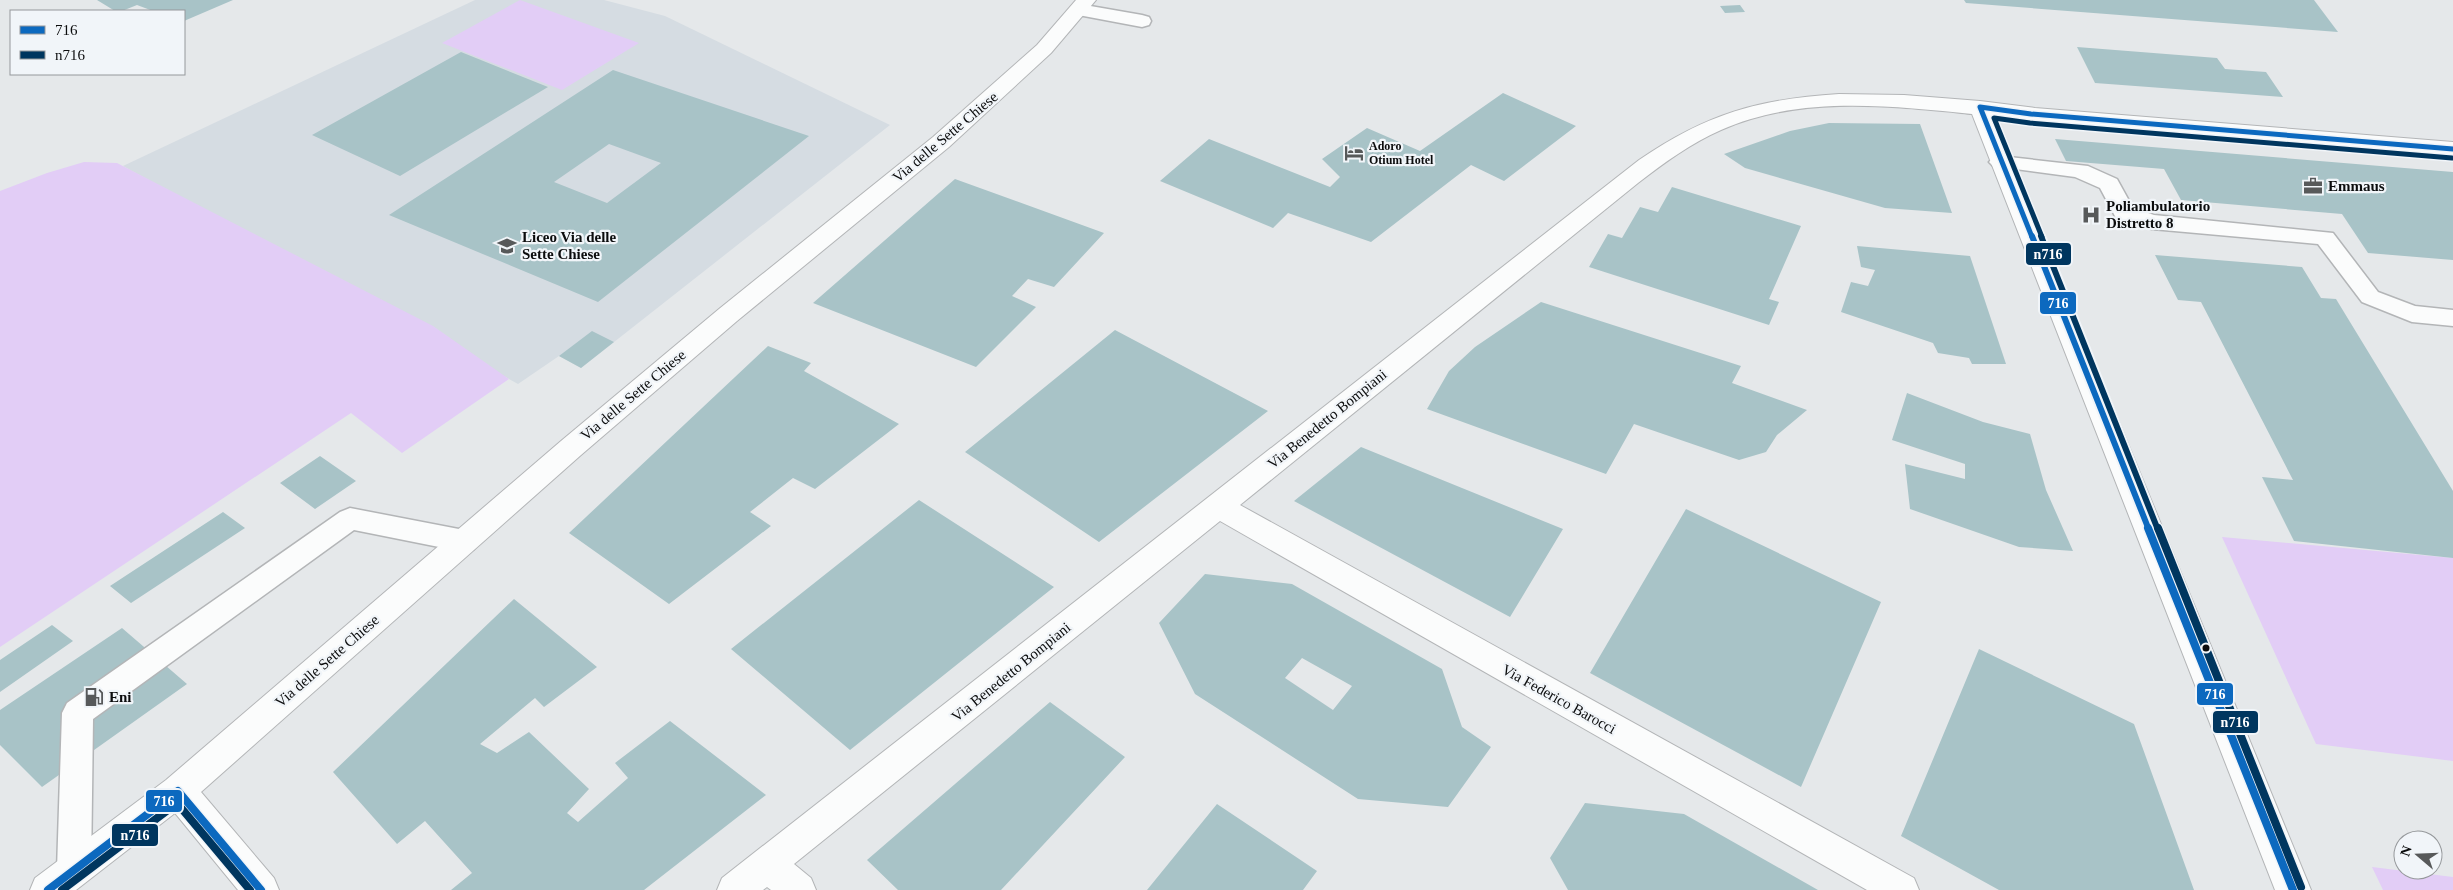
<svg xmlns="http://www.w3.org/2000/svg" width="2453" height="890" font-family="Georgia,serif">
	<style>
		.built { fill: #d5dce2 }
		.green { fill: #e2cdf6 }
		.building { fill: #a8c3c7; fill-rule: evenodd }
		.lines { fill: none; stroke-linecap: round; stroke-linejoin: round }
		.service-casing { stroke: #b3b5b7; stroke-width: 3 }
		.minor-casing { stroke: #b3b5b7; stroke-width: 2 }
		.secondary-casing { stroke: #b3b5b7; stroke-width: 2 }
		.service { fill: #fbfcfc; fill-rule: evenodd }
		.minor { fill: #fbfcfc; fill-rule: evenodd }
		.secondary { fill: #fbfcfc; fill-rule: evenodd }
		.bus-1-far2-casing { stroke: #f1f5f9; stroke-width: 8 }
		.bus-1-far1-casing { stroke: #f1f5f9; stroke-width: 10 }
		.bus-1-casing { stroke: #f1f5f9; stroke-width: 11 }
		.bus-2-far2-casing { stroke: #f1f5f9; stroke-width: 8 }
		.bus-2-far1-casing { stroke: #f1f5f9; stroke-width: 10 }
		.bus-2-casing { stroke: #f1f5f9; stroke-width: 11 }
		.bus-1-far2 { stroke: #0c69bf; stroke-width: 5 }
		.bus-1-far1 { stroke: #0c69bf; stroke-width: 6 }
		.bus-1 { stroke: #0c69bf; stroke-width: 8 }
		.bus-2-far2 { stroke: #00365f; stroke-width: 5 }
		.bus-2-far1 { stroke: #00365f; stroke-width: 6 }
		.bus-2 { stroke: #00365f; stroke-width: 8 }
		.bus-dot { fill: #0b0c0d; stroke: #f1f5f9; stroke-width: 2 }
		.labels { text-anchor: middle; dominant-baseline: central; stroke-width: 4.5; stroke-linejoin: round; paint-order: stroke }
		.far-poi-label { font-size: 12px; font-weight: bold; fill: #0b0c0d; stroke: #f1f5f9; text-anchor: start }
		.street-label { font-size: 15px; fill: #0b0c0d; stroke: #f1f5f9 }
		.poi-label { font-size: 15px; font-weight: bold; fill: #0b0c0d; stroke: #f1f5f9; text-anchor: start }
		.line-badge { stroke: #f1f5f9; stroke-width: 2 }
		.badge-label { font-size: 14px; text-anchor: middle; font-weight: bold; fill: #fff }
	</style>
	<rect width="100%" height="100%" fill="#e5e8ea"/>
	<path class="built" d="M 475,0 L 604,0 L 665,16 L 890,125 L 581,368 L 559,356 L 518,384 L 123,166 Z"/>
	<path class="green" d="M 520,0 L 639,43 L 562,90 L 442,43 Z
		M 84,162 L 117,163 L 433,326 L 509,379 L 402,453 L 351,413 L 0,647 L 0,191 L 47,173 Z
		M 2222,537 L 2453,558 L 2453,761 L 2316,744 Z
		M 2372,867 L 2453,877 L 2453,890 L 2383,890 Z"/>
	<path class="building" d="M 97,0 L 233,0 L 184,21 L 184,11 L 153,11 L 137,5 L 122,11 L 115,11 Z
		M 1964,0 L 2314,0 L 2338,32 L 1966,3 Z
		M 1740,5 L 1745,12 L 1725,13 L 1720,6 Z
		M 2077,47 L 2217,58 L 2225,69 L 2266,72 L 2283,97 L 2095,83 Z
		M 461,52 L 548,87 L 400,176 L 312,135 Z
		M 613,70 L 809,136 L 598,302 L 389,215 ZM 609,144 L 661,163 L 607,203 L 554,182 Z
		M 1503,93 L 1576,126 L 1504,181 L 1471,165 L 1371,242 L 1288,213 L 1273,228 L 1160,181 L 1209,139 L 1330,187 L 1340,177 L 1322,159 L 1367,128 L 1420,151 Z
		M 1829,123 L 1920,124 L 1952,213 L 1885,208 L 1745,168 L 1724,154 L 1790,131 Z
		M 2055,139 L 2453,172 L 2453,260 L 2368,253 L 2342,214 L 2181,200 L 2164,169 L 2066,161 Z
		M 955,179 L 1104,233 L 1054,287 L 1028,279 L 1012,296 L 1036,307 L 976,367 L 813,303 Z
		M 1672,187 L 1801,226 L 1769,299 L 1779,302 L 1769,325 L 1589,267 L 1608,234 L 1622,238 L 1640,207 L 1658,212 Z
		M 1857,246 L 1970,256 L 2006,364 L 1972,364 L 1969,358 L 1938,353 L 1933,343 L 1841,312 L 1851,282 L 1868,286 L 1875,270 L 1861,267 Z
		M 2155,255 L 2302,267 L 2321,298 L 2336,299 L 2453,491 L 2453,558 L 2294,541 L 2262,477 L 2293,480 L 2201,302 L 2178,300 Z
		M 1541,302 L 1741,366 L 1732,383 L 1807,410 L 1777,435 L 1766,452 L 1739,460 L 1634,424 L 1606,474 L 1427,409 L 1449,371 L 1475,347 Z
		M 1115,330 L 1268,411 L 1099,542 L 965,452 Z
		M 592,331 L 614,342 L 581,368 L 559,356 Z
		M 768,346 L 811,363 L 804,371 L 899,424 L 815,489 L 793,478 L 750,512 L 771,526 L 669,604 L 569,533 Z
		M 1907,393 L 1983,422 L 2030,434 L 2046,490 L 2073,551 L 2019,547 L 1910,509 L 1905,464 L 1965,479 L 1965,464 L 1892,440 Z
		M 1361,447 L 1563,529 L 1510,617 L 1294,501 Z
		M 320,456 L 356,481 L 315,509 L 280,483 Z
		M 919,500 L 1054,587 L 850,750 L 731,649 Z
		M 1686,509 L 1881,602 L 1801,787 L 1590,673 Z
		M 223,512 L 245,528 L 131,603 L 110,586 Z
		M 1205,574 L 1292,584 L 1442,669 L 1462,727 L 1491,747 L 1448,807 L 1358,799 L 1195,694 L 1159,623 ZM 1302,658 L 1352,686 L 1333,710 L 1285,678 Z
		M 514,599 L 597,667 L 544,707 L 535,698 L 480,744 L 497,753 L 529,732 L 589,789 L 567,813 L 578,822 L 628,778 L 615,763 L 670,721 L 766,795 L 644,890 L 451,890 L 472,873 L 425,821 L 397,844 L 333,772 Z
		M 52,625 L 73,641 L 0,692 L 0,660 Z
		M 122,628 L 187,684 L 42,787 L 0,745 L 0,710 Z
		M 1979,649 L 2134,724 L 2194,890 L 1999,890 L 1901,836 Z
		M 1050,702 L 1125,757 L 1001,890 L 898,890 L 867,860 Z
		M 1585,803 L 1684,814 L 1818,890 L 1568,890 L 1550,858 Z
		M 1217,804 L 1317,871 L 1303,890 L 1147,890 Z"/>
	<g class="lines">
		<g class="service-casing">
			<path id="service" d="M 1079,4 L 1142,15 L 1149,17 L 1151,21 L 1149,25 L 1142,27 L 1073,14 L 1070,10 L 1073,6 Z
				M 2000,156 L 2088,166 L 2117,179 L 2133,208 L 2154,215 L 2333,233 L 2378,292 L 2415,306 L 2453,310 L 2453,326 L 2412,322 L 2362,302 L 2318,244 L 2152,229 L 2116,218 L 2100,188 L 2075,177 L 1993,166 L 1989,162 L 1993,158 Z
				M 350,508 L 464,530 L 474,533 L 478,541 L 474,549 L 464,552 L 354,530 L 93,719 L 91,870 L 86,881 L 74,886 L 62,881 L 57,870 L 62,713 L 67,703 L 340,512 Z"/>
		</g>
		<g class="minor-casing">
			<path id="minor" d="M 1839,94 L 1904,95 L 1980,101 L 2035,108 L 2453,142 L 2453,156 L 1994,117 L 2311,890 L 2275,890 L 1972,114 C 1890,106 1799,95 1721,130 C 1691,143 1664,163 1638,183 L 1240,505 L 1914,878 L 1919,890 L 1867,890 L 1220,521 L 794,864 L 811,878 L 816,890 L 771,890 L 767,887 L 763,890 L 717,890 L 722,878 L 1639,160 C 1706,114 1758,99 1839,94 Z"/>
		</g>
		<g class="secondary-casing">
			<path id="secondary" d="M 1076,0 L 1096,0 L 1051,53 L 949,147 L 737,321 L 581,455 L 201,792 L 274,878 L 279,890 L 238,890 L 175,813 L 76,890 L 30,890 L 35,878 L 166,780 L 561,441 L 719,309 L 933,137 L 1037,45 Z"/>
		</g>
		<use href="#service" class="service"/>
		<use href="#minor" class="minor"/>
		<use href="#secondary" class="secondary"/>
		<g class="bus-1-far2-casing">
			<path id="bus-1-far2" d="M 1980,107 L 2032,237
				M 1980,107 L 2031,114 L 2453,149"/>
		</g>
		<g class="bus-1-far1-casing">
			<path id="bus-1-far1" d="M 2032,236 L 2149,530"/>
		</g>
		<g class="bus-1-casing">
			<path id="bus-1" d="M 2148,528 L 2293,890
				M 48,890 L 178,791 L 261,890"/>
		</g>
		<g class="bus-2-far2-casing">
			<path id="bus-2-far2" d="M 2042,237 L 1994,118 L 2030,123 L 2452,158"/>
		</g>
		<g class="bus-2-far1-casing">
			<path id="bus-2-far1" d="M 2041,236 L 2158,530"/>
		</g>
		<g class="bus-2-casing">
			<path id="bus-2" d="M 2158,528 L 2301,887
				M 62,890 L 177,803 L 250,890"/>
		</g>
		<use href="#bus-1-far2" class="bus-1-far2"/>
		<use href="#bus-1-far1" class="bus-1-far1"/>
		<use href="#bus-1" class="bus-1"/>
		<use href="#bus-2-far2" class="bus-2-far2"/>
		<use href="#bus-2-far1" class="bus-2-far1"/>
		<use href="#bus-2" class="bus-2"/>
	</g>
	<defs>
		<g id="hotel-bare" transform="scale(1.5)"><path d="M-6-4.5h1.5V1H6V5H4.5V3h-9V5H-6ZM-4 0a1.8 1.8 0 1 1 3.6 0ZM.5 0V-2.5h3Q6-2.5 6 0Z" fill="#57595a" stroke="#f1f5f9" stroke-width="2.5" paint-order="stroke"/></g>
		<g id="office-bare" transform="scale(1.5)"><path d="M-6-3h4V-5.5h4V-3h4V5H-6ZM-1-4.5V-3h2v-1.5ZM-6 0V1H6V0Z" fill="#57595a" stroke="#f1f5f9" stroke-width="2.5" paint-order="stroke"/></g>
		<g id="hospital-bare" transform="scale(1.5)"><path d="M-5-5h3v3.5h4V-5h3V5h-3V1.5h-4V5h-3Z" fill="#57595a" stroke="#f1f5f9" stroke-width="2.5" paint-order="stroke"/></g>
		<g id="school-bare" transform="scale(1.5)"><path d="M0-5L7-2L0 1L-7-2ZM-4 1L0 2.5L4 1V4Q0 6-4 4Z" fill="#57595a" stroke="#f1f5f9" stroke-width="2.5" paint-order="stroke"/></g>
		<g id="fuel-bare" transform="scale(1.5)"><path d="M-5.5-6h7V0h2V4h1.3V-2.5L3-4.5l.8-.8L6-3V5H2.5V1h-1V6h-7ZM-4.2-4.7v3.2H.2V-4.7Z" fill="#57595a" stroke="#f1f5f9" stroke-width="2.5" paint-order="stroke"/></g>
	</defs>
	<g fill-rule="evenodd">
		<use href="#hotel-bare" x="1354" y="153"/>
		<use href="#office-bare" x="2313" y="186"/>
		<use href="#hospital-bare" x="2091" y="215"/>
		<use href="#school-bare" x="507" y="246"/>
		<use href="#fuel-bare" x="94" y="697"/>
	</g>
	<circle class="bus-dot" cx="2206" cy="648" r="4.5"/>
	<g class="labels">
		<g class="far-poi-label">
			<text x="1369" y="146">Adoro<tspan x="1369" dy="14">Otium Hotel</tspan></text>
		</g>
		<g class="street-label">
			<text transform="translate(945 137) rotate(-40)">Via delle Sette Chiese</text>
			<text transform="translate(633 395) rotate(-40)">Via delle Sette Chiese</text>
			<text transform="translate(1327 419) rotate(-39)">Via Benedetto Bompiani</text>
			<text transform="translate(327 661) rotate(-41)">Via delle Sette Chiese</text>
			<text transform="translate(1011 672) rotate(-39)">Via Benedetto Bompiani</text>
			<text transform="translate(1559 699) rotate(29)">Via Federico Barocci</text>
		</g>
		<g class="poi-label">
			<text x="2328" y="186">Emmaus</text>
			<text x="2106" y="206">Poliambulatorio<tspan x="2106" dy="17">Distretto 8</tspan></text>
			<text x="522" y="237">Liceo Via delle<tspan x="522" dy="17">Sette Chiese</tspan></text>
			<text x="109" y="697">Eni</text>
		</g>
	</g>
	<g class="line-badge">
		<rect x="2025" y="242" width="47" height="24" rx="5" fill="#00365f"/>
		<rect x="2039" y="291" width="38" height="24" rx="5" fill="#0c69bf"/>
		<rect x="2196" y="682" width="38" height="24" rx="5" fill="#0c69bf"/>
		<rect x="2212" y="710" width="47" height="24" rx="5" fill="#00365f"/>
		<rect x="145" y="789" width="38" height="24" rx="5" fill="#0c69bf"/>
		<rect x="111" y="823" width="48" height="24" rx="5" fill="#00365f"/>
	</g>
	<g class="badge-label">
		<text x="2048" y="259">n716</text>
		<text x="2058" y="308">716</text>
		<text x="2215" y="699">716</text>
		<text x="2235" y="727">n716</text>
		<text x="164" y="806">716</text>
		<text x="135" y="840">n716</text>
	</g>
	<rect x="10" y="10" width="175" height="65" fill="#f1f5f9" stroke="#95989b"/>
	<rect x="20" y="26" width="25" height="8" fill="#0c69bf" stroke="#95989b"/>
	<text x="55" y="35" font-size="15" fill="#0b0c0d">716</text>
	<rect x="20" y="51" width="25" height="8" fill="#00365f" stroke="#95989b"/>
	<text x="55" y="60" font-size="15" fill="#0b0c0d">n716</text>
	<g transform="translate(2418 855) rotate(289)"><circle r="24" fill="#f1f5f9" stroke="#95989b"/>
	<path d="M0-4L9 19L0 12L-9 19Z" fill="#57595a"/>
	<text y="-8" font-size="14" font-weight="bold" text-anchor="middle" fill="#0b0c0d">N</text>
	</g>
</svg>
